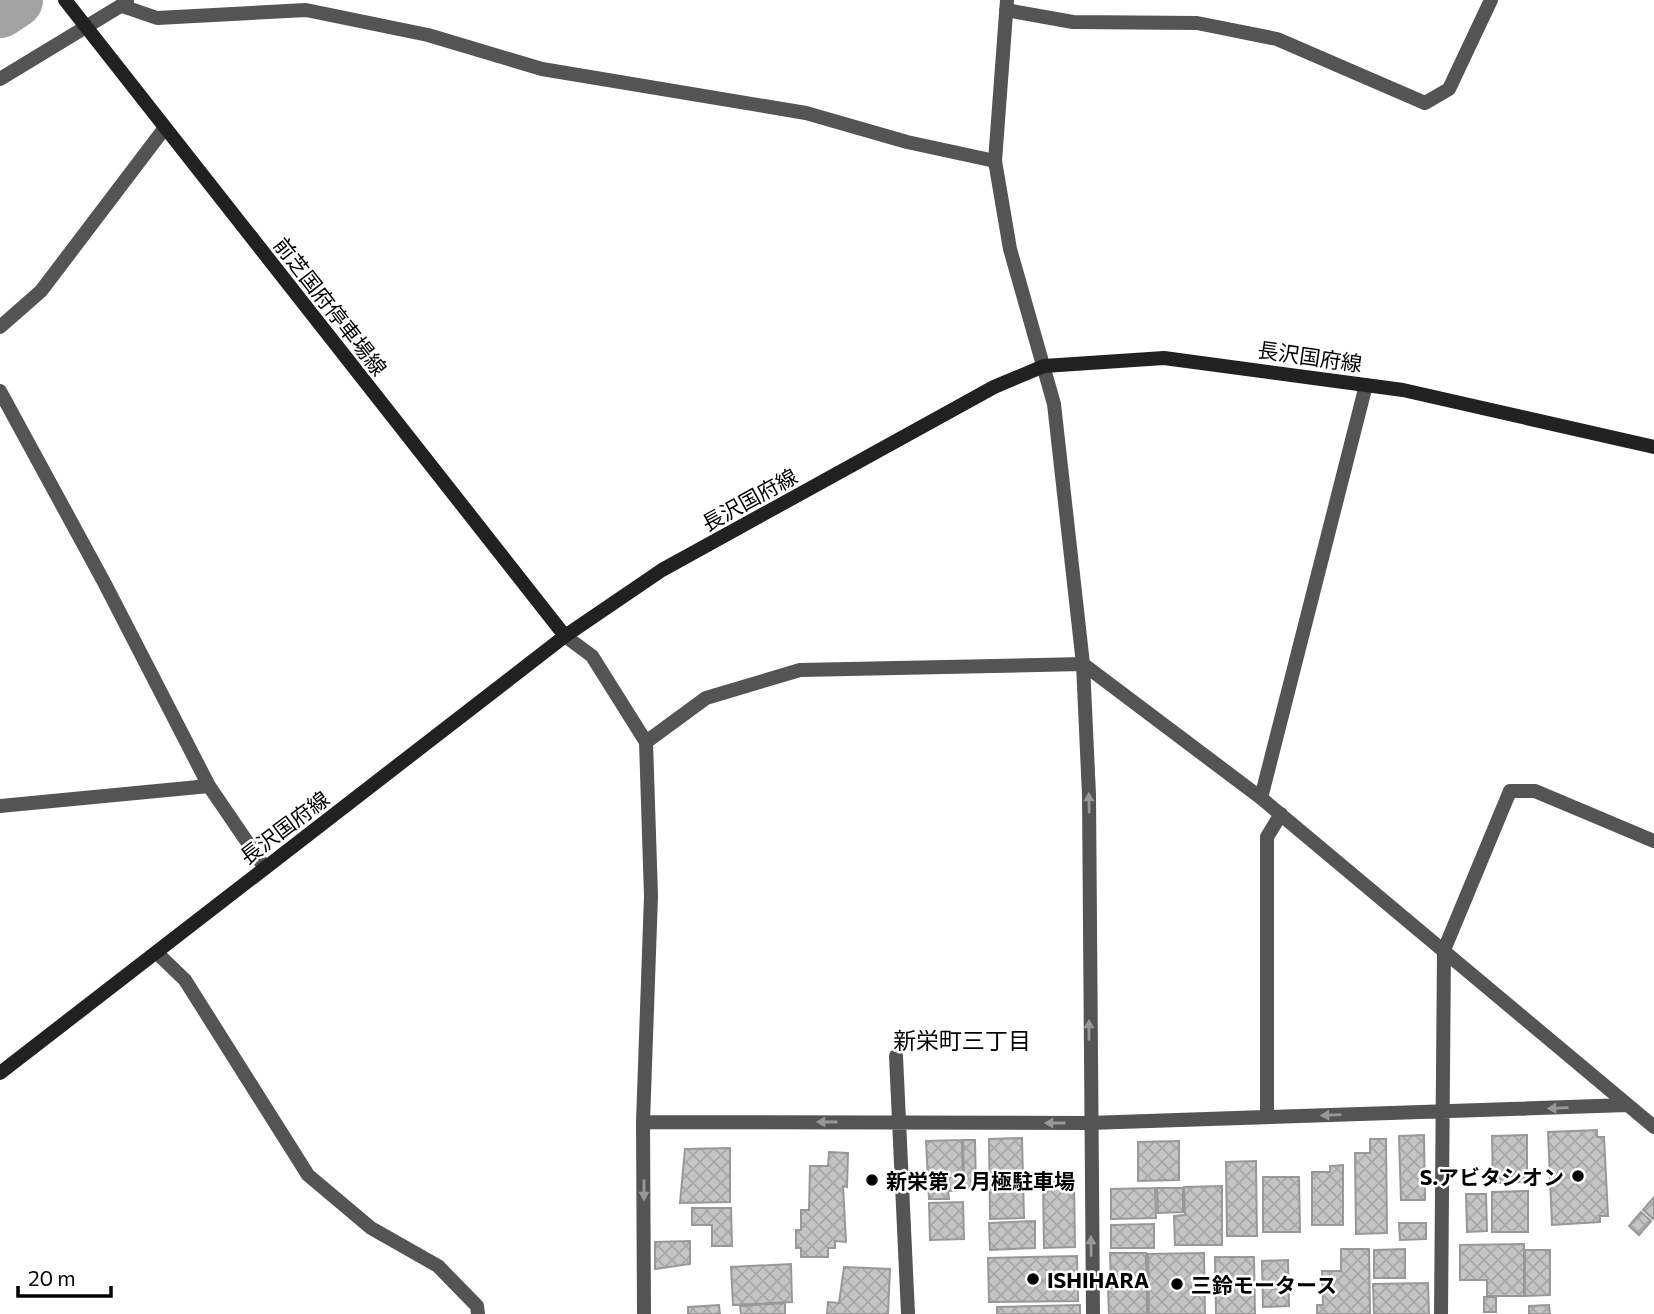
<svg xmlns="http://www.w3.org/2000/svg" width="1654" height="1314" font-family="Commissioner,'Noto Sans JP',sans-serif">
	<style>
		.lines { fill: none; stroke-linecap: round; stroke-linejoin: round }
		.river { stroke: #a2a2a2; stroke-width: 56 }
		.building { fill: url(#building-cross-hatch); stroke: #989898; stroke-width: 2 }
		.street { stroke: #545454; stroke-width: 14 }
		.secondary { stroke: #212121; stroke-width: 14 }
		.oneway { fill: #989898 }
		.poi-dot { fill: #000; stroke: #fff; stroke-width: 2.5 }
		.labels { text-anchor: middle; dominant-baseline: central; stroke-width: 5; stroke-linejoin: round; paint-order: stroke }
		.street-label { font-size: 21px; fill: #000; stroke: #fff }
		.poi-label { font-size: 21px; font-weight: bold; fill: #000; stroke: #fff; text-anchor: start }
		.neighbourhood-label { font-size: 23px; fill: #000; stroke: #fff }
	</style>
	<defs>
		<pattern id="building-cross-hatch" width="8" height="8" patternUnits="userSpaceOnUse" patternTransform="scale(1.75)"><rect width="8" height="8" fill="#c4c4c4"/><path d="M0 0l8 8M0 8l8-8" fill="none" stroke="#a7a7a7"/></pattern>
	</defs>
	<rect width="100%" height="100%" fill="#fff"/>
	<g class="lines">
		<path class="river" d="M 0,10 L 15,0"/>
	</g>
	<path class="building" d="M 1597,1130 L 1597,1137 L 1604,1137 L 1608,1216 L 1600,1216 L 1600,1222 L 1552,1225 L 1548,1132 Z
		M 1424,1135 L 1425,1200 L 1401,1200 L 1399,1136 Z
		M 1527,1135 L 1527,1182 L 1493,1183 L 1492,1136 Z
		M 1022,1138 L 1024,1218 L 990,1219 L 989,1139 Z
		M 1370,1139 L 1386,1139 L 1387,1233 L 1356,1234 L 1355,1153 L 1370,1153 Z
		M 962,1140 L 963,1190 L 948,1191 L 949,1199 L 929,1199 L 926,1141 Z
		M 963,1140 L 975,1140 L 976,1189 L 964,1190 Z
		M 1179,1141 L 1179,1180 L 1138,1181 L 1138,1142 Z
		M 730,1148 L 730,1202 L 680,1203 L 685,1149 Z
		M 829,1152 L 848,1153 L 847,1187 L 843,1186 L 846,1242 L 835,1241 L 835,1248 L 828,1248 L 828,1257 L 801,1257 L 801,1248 L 796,1248 L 796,1230 L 801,1230 L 801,1210 L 809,1210 L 810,1166 L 828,1166 Z
		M 1256,1161 L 1257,1236 L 1227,1236 L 1226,1162 Z
		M 1343,1165 L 1343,1225 L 1312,1225 L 1312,1172 L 1330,1172 L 1330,1166 Z
		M 1263,1177 L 1299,1177 L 1300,1232 L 1263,1232 Z
		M 1074,1181 L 1075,1247 L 1044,1248 L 1043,1182 Z
		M 1222,1186 L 1222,1245 L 1175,1245 L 1174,1216 L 1185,1215 L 1184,1187 Z
		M 1155,1188 L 1156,1218 L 1111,1219 L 1111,1189 Z
		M 1157,1188 L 1183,1188 L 1183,1212 L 1158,1213 Z
		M 1528,1191 L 1528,1232 L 1492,1232 L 1492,1192 Z
		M 1466,1194 L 1486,1194 L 1487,1231 L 1467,1232 Z
		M 1654,1197 L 1654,1218 L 1653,1219 L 1643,1210 Z
		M 963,1202 L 964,1239 L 930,1240 L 929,1203 Z
		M 692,1208 L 731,1208 L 732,1246 L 712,1246 L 712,1225 L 692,1225 Z
		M 1641,1212 L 1651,1221 L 1639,1235 L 1629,1226 Z
		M 1035,1221 L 1035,1248 L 990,1250 L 989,1223 Z
		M 1399,1223 L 1426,1223 L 1426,1239 L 1400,1240 Z
		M 1154,1224 L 1154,1248 L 1111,1248 L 1111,1225 Z
		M 690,1241 L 690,1264 L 655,1269 L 655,1242 Z
		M 1524,1244 L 1524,1296 L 1487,1296 L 1487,1280 L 1460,1280 L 1460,1245 Z
		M 1341,1249 L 1369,1249 L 1370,1314 L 1317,1314 L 1317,1305 L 1323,1305 L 1322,1271 L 1341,1271 Z
		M 1405,1249 L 1405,1278 L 1374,1278 L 1374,1250 Z
		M 1525,1250 L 1550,1250 L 1550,1295 L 1525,1296 Z
		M 1110,1253 L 1146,1253 L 1147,1314 L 1109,1314 L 1108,1288 L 1114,1288 L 1114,1282 L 1111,1282 Z
		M 1204,1253 L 1205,1314 L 1149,1314 L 1148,1254 Z
		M 1077,1256 L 1078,1301 L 989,1302 L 988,1258 Z
		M 1215,1257 L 1254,1257 L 1255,1314 L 1216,1314 Z
		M 1288,1260 L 1289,1306 L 1263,1307 L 1262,1261 Z
		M 791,1264 L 792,1302 L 733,1305 L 731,1267 Z
		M 844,1267 L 890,1269 L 888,1314 L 827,1314 L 828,1302 L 839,1303 Z
		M 1428,1283 L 1429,1314 L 1374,1314 L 1373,1284 Z
		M 1484,1297 L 1496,1297 L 1496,1312 L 1484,1312 Z
		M 785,1303 L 785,1314 L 741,1314 L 740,1306 Z
		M 719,1305 L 720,1314 L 688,1314 L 688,1307 Z
		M 1080,1305 L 1080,1314 L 997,1314 L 997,1307 Z
		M 1549,1305 L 1550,1314 L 1529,1314 L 1529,1306 Z"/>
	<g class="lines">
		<path class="street" d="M 1007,0 L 995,161 L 1010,249 L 1054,404 L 1083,664 L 1089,795 L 1093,1314
			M 122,6 L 157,18 L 306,10 L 428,35 L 542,69 L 806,113 L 907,142 L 995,161
			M 1006,10 L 1073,22 L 1197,23 L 1277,39 L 1425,103 L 1449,89 L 1491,0
			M 0,79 L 127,2
			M 0,327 L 41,291 L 164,129
			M 0,391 L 105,584 L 209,786 L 265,868
			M 565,636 L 592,656 L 646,742 L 651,896 L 643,1122 L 644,1314
			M 646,742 L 706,698 L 800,670 L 1083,664 L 1261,798 L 1654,1127
			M 1261,798 L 1366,385
			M 0,806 L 209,786
			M 157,953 L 185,980 L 308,1175 L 371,1228 L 438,1266 L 477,1306 L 478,1314
			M 896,1056 L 908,1314
			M 1267,1117 L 1267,837 L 1281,814
			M 643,1122 L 1089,1123 L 1627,1105
			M 1441,1314 L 1444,950 L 1510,791 L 1535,791 L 1654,841"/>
		<path class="secondary" d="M 65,0 L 565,636
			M 0,1073 L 565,636 L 662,570 L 994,387 L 1044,366 L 1164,358 L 1403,390 L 1654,447"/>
	</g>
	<defs><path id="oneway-solid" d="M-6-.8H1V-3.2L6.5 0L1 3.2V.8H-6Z" transform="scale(1.75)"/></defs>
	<g class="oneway">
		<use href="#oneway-solid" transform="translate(1089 803) rotate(-91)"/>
		<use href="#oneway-solid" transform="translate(1089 1030) rotate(-90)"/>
		<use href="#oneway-solid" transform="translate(1558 1108) rotate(178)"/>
		<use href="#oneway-solid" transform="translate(1331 1115) rotate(178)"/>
		<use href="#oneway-solid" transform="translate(827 1122) rotate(-180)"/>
		<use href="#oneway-solid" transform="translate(1055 1123) rotate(-180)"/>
		<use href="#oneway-solid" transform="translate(644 1190) rotate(90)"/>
		<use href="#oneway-solid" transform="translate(1091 1246) rotate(-91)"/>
	</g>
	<g class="poi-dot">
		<circle cx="1578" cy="1176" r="7"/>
		<circle cx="872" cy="1180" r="7"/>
		<circle cx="1033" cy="1279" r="7"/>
		<circle cx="1177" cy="1284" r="7"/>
	</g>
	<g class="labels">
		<g class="street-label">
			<text transform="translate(331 306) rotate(52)">前芝国府停車場線</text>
			<text transform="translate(1310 356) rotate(8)">長沢国府線</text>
			<text transform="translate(749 499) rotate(-29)">長沢国府線</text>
			<text transform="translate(284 827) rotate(-37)">長沢国府線</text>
		</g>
		<g class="poi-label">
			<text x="1564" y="1176" text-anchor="end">S.アビタシオン</text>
			<text x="886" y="1180">新栄第２月極駐車場</text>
			<text x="1047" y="1279">ISHIHARA</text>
			<text x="1191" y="1284">三鈴モータース</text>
		</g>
		<g class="neighbourhood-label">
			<text x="962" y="1040">新栄町三丁目</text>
		</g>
	</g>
	<path d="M18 1286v10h93v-10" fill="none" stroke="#000000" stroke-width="3.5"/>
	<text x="28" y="1286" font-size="21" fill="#000000" stroke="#ffffff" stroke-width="5" paint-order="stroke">20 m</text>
</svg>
